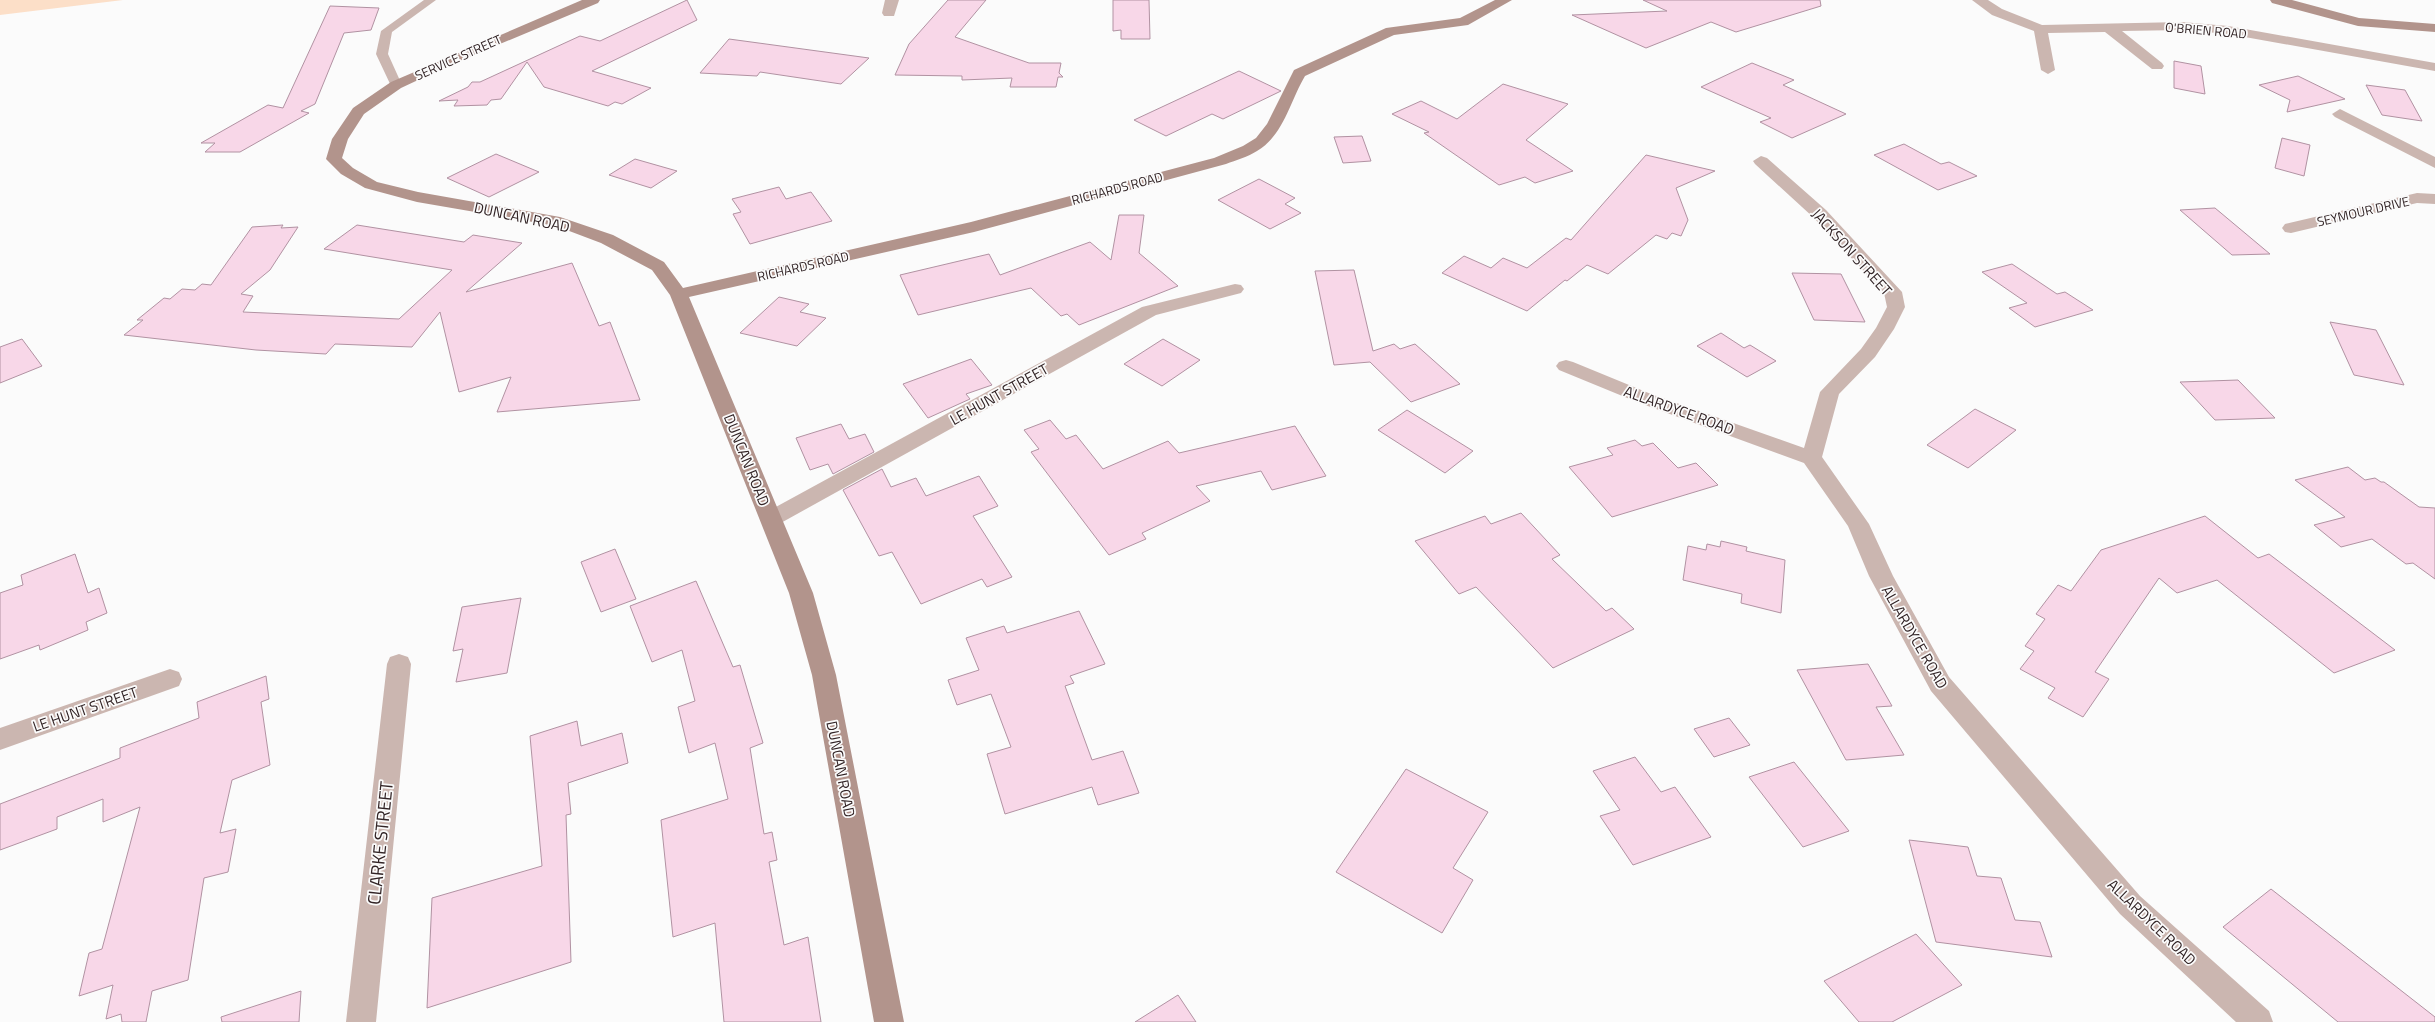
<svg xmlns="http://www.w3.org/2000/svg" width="2435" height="1022" font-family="'Titillium Web',sans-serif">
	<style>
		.green { fill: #fcdfc8 }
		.building { fill: #f8d7e8; stroke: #b192a2 }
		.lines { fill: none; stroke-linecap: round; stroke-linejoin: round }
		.lane { fill: #cbb6b0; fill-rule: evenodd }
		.street { fill: #cbb6b0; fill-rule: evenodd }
		.secondary { fill: #b2948c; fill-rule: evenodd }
		.labels { text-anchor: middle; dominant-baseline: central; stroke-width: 3.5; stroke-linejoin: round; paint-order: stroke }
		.far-street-label { font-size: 13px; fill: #312325; stroke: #fbfbfb }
		.street-label { font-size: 15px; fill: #312325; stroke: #fbfbfb }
		.near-street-label { font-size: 18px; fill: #312325; stroke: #fbfbfb }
	</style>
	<rect width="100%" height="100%" fill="#fbfbfb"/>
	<path class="green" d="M 0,0 L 123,0 L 0,15 Z"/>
	<path class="building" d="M 687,0 L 697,20 L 592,71 L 651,88 L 622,104 L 615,102 L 608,106 L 544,87 L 527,62 L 501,99 L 491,100 L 487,105 L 454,106 L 458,100 L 439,101 L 468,87 L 472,82 L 480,82 L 580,36 L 600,41 Z
		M 948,0 L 986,0 L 955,37 L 1029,63 L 1061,63 L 1059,73 L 1063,77 L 1058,77 L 1056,87 L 1010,87 L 1012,78 L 962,80 L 962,76 L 895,75 L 909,44 Z
		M 1113,0 L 1149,0 L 1150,39 L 1121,39 L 1121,30 L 1113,31 Z
		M 1643,0 L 1820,0 L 1821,6 L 1736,32 L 1711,22 L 1646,48 L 1572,15 L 1667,11 Z
		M 330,6 L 379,8 L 371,30 L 344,33 L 315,104 L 301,111 L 309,113 L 240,152 L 205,152 L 215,143 L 201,143 L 268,105 L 283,108 Z
		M 729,39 L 869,58 L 841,84 L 760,72 L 757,76 L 700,73 Z
		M 2174,61 L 2201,66 L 2205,94 L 2174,88 Z
		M 1752,63 L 1794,80 L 1783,85 L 1846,114 L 1792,138 L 1760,122 L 1771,118 L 1701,87 Z
		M 1239,71 L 1281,91 L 1223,119 L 1212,114 L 1166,136 L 1134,120 Z
		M 2298,76 L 2345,99 L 2287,112 L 2290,100 L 2259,85 Z
		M 1503,84 L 1568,104 L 1526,140 L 1573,171 L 1535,183 L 1525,177 L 1499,185 L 1424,133 L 1429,132 L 1392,114 L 1421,101 L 1457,119 Z
		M 2366,85 L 2405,90 L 2422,121 L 2382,115 Z
		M 1362,136 L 1371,161 L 1343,163 L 1334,137 Z
		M 2282,138 L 2310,145 L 2304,176 L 2275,168 Z
		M 1904,144 L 1941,164 L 1949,162 L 1977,176 L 1938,190 L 1874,155 Z
		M 496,154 L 539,172 L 489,197 L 447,178 Z
		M 1646,155 L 1715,171 L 1676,188 L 1688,220 L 1681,236 L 1672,233 L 1667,239 L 1656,235 L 1608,274 L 1587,265 L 1567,281 L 1565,280 L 1527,311 L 1442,273 L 1464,256 L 1491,268 L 1503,258 L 1527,268 L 1566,238 L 1571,240 Z
		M 635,159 L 677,171 L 651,188 L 609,175 Z
		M 1259,179 L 1295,198 L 1285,204 L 1301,213 L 1270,229 L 1218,200 Z
		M 779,187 L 786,199 L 811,192 L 832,221 L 750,244 L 733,214 L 741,212 L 732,199 Z
		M 2215,208 L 2270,254 L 2232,255 L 2180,210 Z
		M 1119,215 L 1144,215 L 1139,253 L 1178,286 L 1079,325 L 1067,314 L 1061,316 L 1031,288 L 918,315 L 900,275 L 989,254 L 1000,275 L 1090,242 L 1111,260 Z
		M 283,225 L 281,228 L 298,227 L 270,270 L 241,294 L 253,296 L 243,312 L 399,319 L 452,270 L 324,249 L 357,225 L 464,242 L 473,235 L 522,243 L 466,292 L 572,263 L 599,326 L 610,322 L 640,400 L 497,412 L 511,377 L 459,392 L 440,312 L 412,347 L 335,344 L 326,354 L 256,350 L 124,335 L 143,320 L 137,320 L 164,298 L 170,299 L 182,289 L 195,290 L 202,284 L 211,285 L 252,227 Z
		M 2012,264 L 2057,294 L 2065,292 L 2093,310 L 2035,327 L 2009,308 L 2027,303 L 1982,272 Z
		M 1354,270 L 1373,351 L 1394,344 L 1400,349 L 1415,344 L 1460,384 L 1411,402 L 1370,362 L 1334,365 L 1315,271 Z
		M 1792,273 L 1841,274 L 1865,322 L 1814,320 Z
		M 779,297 L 809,304 L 800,312 L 826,318 L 797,346 L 740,333 Z
		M 2330,322 L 2376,330 L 2404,385 L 2354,375 Z
		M 1721,333 L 1744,348 L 1750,345 L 1776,361 L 1747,377 L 1697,346 Z
		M 22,339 L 42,366 L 0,383 L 0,347 Z
		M 1163,339 L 1200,360 L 1162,386 L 1124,364 Z
		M 971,359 L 992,385 L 966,394 L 970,399 L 928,418 L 903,384 Z
		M 2238,380 L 2275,418 L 2215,420 L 2180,382 Z
		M 1975,409 L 2016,430 L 1968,468 L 1927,445 Z
		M 1407,410 L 1473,451 L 1445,473 L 1378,430 Z
		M 1050,420 L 1066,439 L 1076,435 L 1103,469 L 1168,441 L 1179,453 L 1295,426 L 1326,476 L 1272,490 L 1261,471 L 1196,486 L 1210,501 L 1142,533 L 1146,539 L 1109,555 L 1031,452 L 1039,449 L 1024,430 Z
		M 841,424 L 849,439 L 865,434 L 874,452 L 833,474 L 828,464 L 810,470 L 796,438 Z
		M 1635,440 L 1642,446 L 1653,443 L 1678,468 L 1696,463 L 1718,485 L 1612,517 L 1569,467 L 1613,455 L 1607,448 Z
		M 2348,467 L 2365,480 L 2375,478 L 2381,482 L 2384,482 L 2419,507 L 2435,508 L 2435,579 L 2413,563 L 2406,564 L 2372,539 L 2341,547 L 2314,525 L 2345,517 L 2295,480 Z
		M 882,469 L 891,487 L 916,478 L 926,496 L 979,476 L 998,506 L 973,516 L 1012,577 L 987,587 L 982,579 L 921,604 L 892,552 L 879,556 L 843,490 Z
		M 1521,513 L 1560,555 L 1552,559 L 1606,611 L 1612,608 L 1634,629 L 1553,668 L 1476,587 L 1459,594 L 1415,541 L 1485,516 L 1491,524 Z
		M 2205,516 L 2258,558 L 2269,554 L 2395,650 L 2334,673 L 2217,580 L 2177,593 L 2159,578 L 2095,672 L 2109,679 L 2083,717 L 2048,698 L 2055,688 L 2020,669 L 2034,651 L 2025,646 L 2045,619 L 2036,614 L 2058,585 L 2071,591 L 2101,550 Z
		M 1721,541 L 1747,547 L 1746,551 L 1785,560 L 1781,613 L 1741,603 L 1742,594 L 1683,580 L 1688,546 L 1706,550 L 1707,544 L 1720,547 Z
		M 615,549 L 636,599 L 601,612 L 581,562 Z
		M 75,554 L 88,593 L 99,588 L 107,613 L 86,622 L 88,630 L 40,650 L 39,645 L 0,659 L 0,593 L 23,585 L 21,575 Z
		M 696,581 L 733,667 L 740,665 L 763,743 L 750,748 L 764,834 L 772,832 L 777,860 L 769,862 L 784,945 L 808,937 L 821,1022 L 724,1022 L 715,923 L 673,937 L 661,820 L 728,799 L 715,743 L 689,753 L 678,707 L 695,701 L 682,650 L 652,662 L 630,606 Z
		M 521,598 L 507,673 L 456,682 L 463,649 L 453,651 L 462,607 Z
		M 1079,611 L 1105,664 L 1070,676 L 1074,683 L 1065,686 L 1092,760 L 1123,751 L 1139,793 L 1098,805 L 1092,787 L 1005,814 L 987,754 L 1011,747 L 991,694 L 957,705 L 948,680 L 979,670 L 966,638 L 1004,626 L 1007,633 Z
		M 1868,664 L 1892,706 L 1876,707 L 1904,755 L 1846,760 L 1797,670 Z
		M 266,676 L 269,699 L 261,702 L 270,765 L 232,780 L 220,833 L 236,829 L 228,872 L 204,878 L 188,980 L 152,991 L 146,1022 L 122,1022 L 121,1014 L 106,1019 L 113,985 L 79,996 L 89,953 L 102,949 L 140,807 L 103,822 L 103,799 L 57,817 L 57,829 L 0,850 L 0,804 L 120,758 L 120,748 L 199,718 L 197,702 Z
		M 1729,718 L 1750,745 L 1714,757 L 1694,729 Z
		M 577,721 L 581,746 L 622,733 L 628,763 L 568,783 L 571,814 L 566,815 L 571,962 L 427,1008 L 432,898 L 542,866 L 530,736 Z
		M 1635,757 L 1661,792 L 1675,787 L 1711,837 L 1633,865 L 1600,816 L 1620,810 L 1593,771 Z
		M 1794,762 L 1849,831 L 1803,847 L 1749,777 Z
		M 1406,769 L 1488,812 L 1453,868 L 1473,880 L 1442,933 L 1336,872 Z
		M 1909,840 L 1968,847 L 1977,876 L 2001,878 L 2015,920 L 2040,922 L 2052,957 L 1936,942 Z
		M 2271,889 L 2435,1017 L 2435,1022 L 2338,1022 L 2223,927 Z
		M 1916,934 L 1962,985 L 1892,1022 L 1859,1022 L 1824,981 Z
		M 301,991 L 299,1022 L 222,1022 L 221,1017 Z
		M 1178,995 L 1196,1022 L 1135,1022 Z"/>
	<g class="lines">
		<path class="lane" d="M 424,0 L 436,0 L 392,32 L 388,54 L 402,85 L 396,89 L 392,88 L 376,54 L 381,31 Z"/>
		<path class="street" d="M 885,0 L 899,0 L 894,16 L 884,16 L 882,13 Z
			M 1972,0 L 1988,0 L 2002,9 L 2042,25 L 2182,22 L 2228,26 L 2435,63 L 2435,71 L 2228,34 L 2182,30 L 2122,31 L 2162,63 L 2164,66 L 2162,69 L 2152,69 L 2105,32 L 2048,33 L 2055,70 L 2048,74 L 2041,70 L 2034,31 L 1992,15 Z
			M 2340,109 L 2435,157 L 2435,168 L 2335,117 L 2332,114 Z
			M 1761,156 L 1767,158 L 1826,210 L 1902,292 L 1905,307 L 1894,329 L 1875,357 L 1839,394 L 1822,457 L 1869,524 L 1893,576 L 1949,677 L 2140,896 L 2269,1011 L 2273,1022 L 2236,1022 L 2120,914 L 1931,691 L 1869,576 L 1848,526 L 1804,463 L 1637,402 L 1559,370 L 1556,366 L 1559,362 L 1566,360 L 1573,362 L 1651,394 L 1804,448 L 1820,392 L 1861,349 L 1876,328 L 1887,307 L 1884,293 L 1814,218 L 1755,164 L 1753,161 Z
			M 2417,193 L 2435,194 L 2435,204 L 2417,203 L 2291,233 L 2285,232 L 2282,228 L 2285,224 Z
			M 1235,284 L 1241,285 L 1244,289 L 1241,293 L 1156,315 L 779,524 L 771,527 L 763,524 L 760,519 L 763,514 L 1142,307 Z
			M 399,654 L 408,657 L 411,664 L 376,1022 L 346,1022 L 387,664 L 390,657 Z
			M 170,669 L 179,672 L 182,679 L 179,686 L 0,750 L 0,728 Z"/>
		<path class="secondary" d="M 582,0 L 600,0 L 598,3 L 450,65 L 401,88 L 364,114 L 348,139 L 342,158 L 353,168 L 377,182 L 418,192 L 560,217 L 613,235 L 664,262 L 683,288 L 971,222 L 1214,158 L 1243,146 L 1256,138 L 1267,124 L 1294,70 L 1386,28 L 1460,18 L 1495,0 L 1512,0 L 1468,25 L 1394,35 L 1305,76 C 1290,101 1284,135 1257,151 C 1248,157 1236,160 1226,164 L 974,232 L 689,297 L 813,593 L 836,675 L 904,1022 L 874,1022 L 812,675 L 789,593 L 670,295 L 652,270 L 601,243 L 556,226 L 417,202 L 365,188 L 341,174 L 326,159 L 332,139 L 353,108 L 391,82 Z
			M 2270,0 L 2292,0 L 2359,18 L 2435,24 L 2435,32 L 2358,26 L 2272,3 Z"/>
	</g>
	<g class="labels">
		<g class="far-street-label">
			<text transform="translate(2206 30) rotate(5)">O'BRIEN ROAD</text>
			<text transform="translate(458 57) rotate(-24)">SERVICE STREET</text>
			<text transform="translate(1117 188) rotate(-15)">RICHARDS ROAD</text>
			<text transform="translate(2363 211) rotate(-13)">SEYMOUR DRIVE</text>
			<text transform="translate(803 266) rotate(-13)">RICHARDS ROAD</text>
		</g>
		<g class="street-label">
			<text transform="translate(522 217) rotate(12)">DUNCAN ROAD</text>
			<text transform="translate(1852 252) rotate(48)">JACKSON STREET</text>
			<text transform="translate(999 394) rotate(-29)">LE HUNT STREET</text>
			<text transform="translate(1679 410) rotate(20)">ALLARDYCE ROAD</text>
			<text transform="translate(747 460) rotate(68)">DUNCAN ROAD</text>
			<text transform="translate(1915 637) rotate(60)">ALLARDYCE ROAD</text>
			<text transform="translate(85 709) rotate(-19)">LE HUNT STREET</text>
			<text transform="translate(841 769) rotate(79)">DUNCAN ROAD</text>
			<text transform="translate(2152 922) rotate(44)">ALLARDYCE ROAD</text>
		</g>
		<g class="near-street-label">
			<text transform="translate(380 843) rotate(-84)">CLARKE STREET</text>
		</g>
	</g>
</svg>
